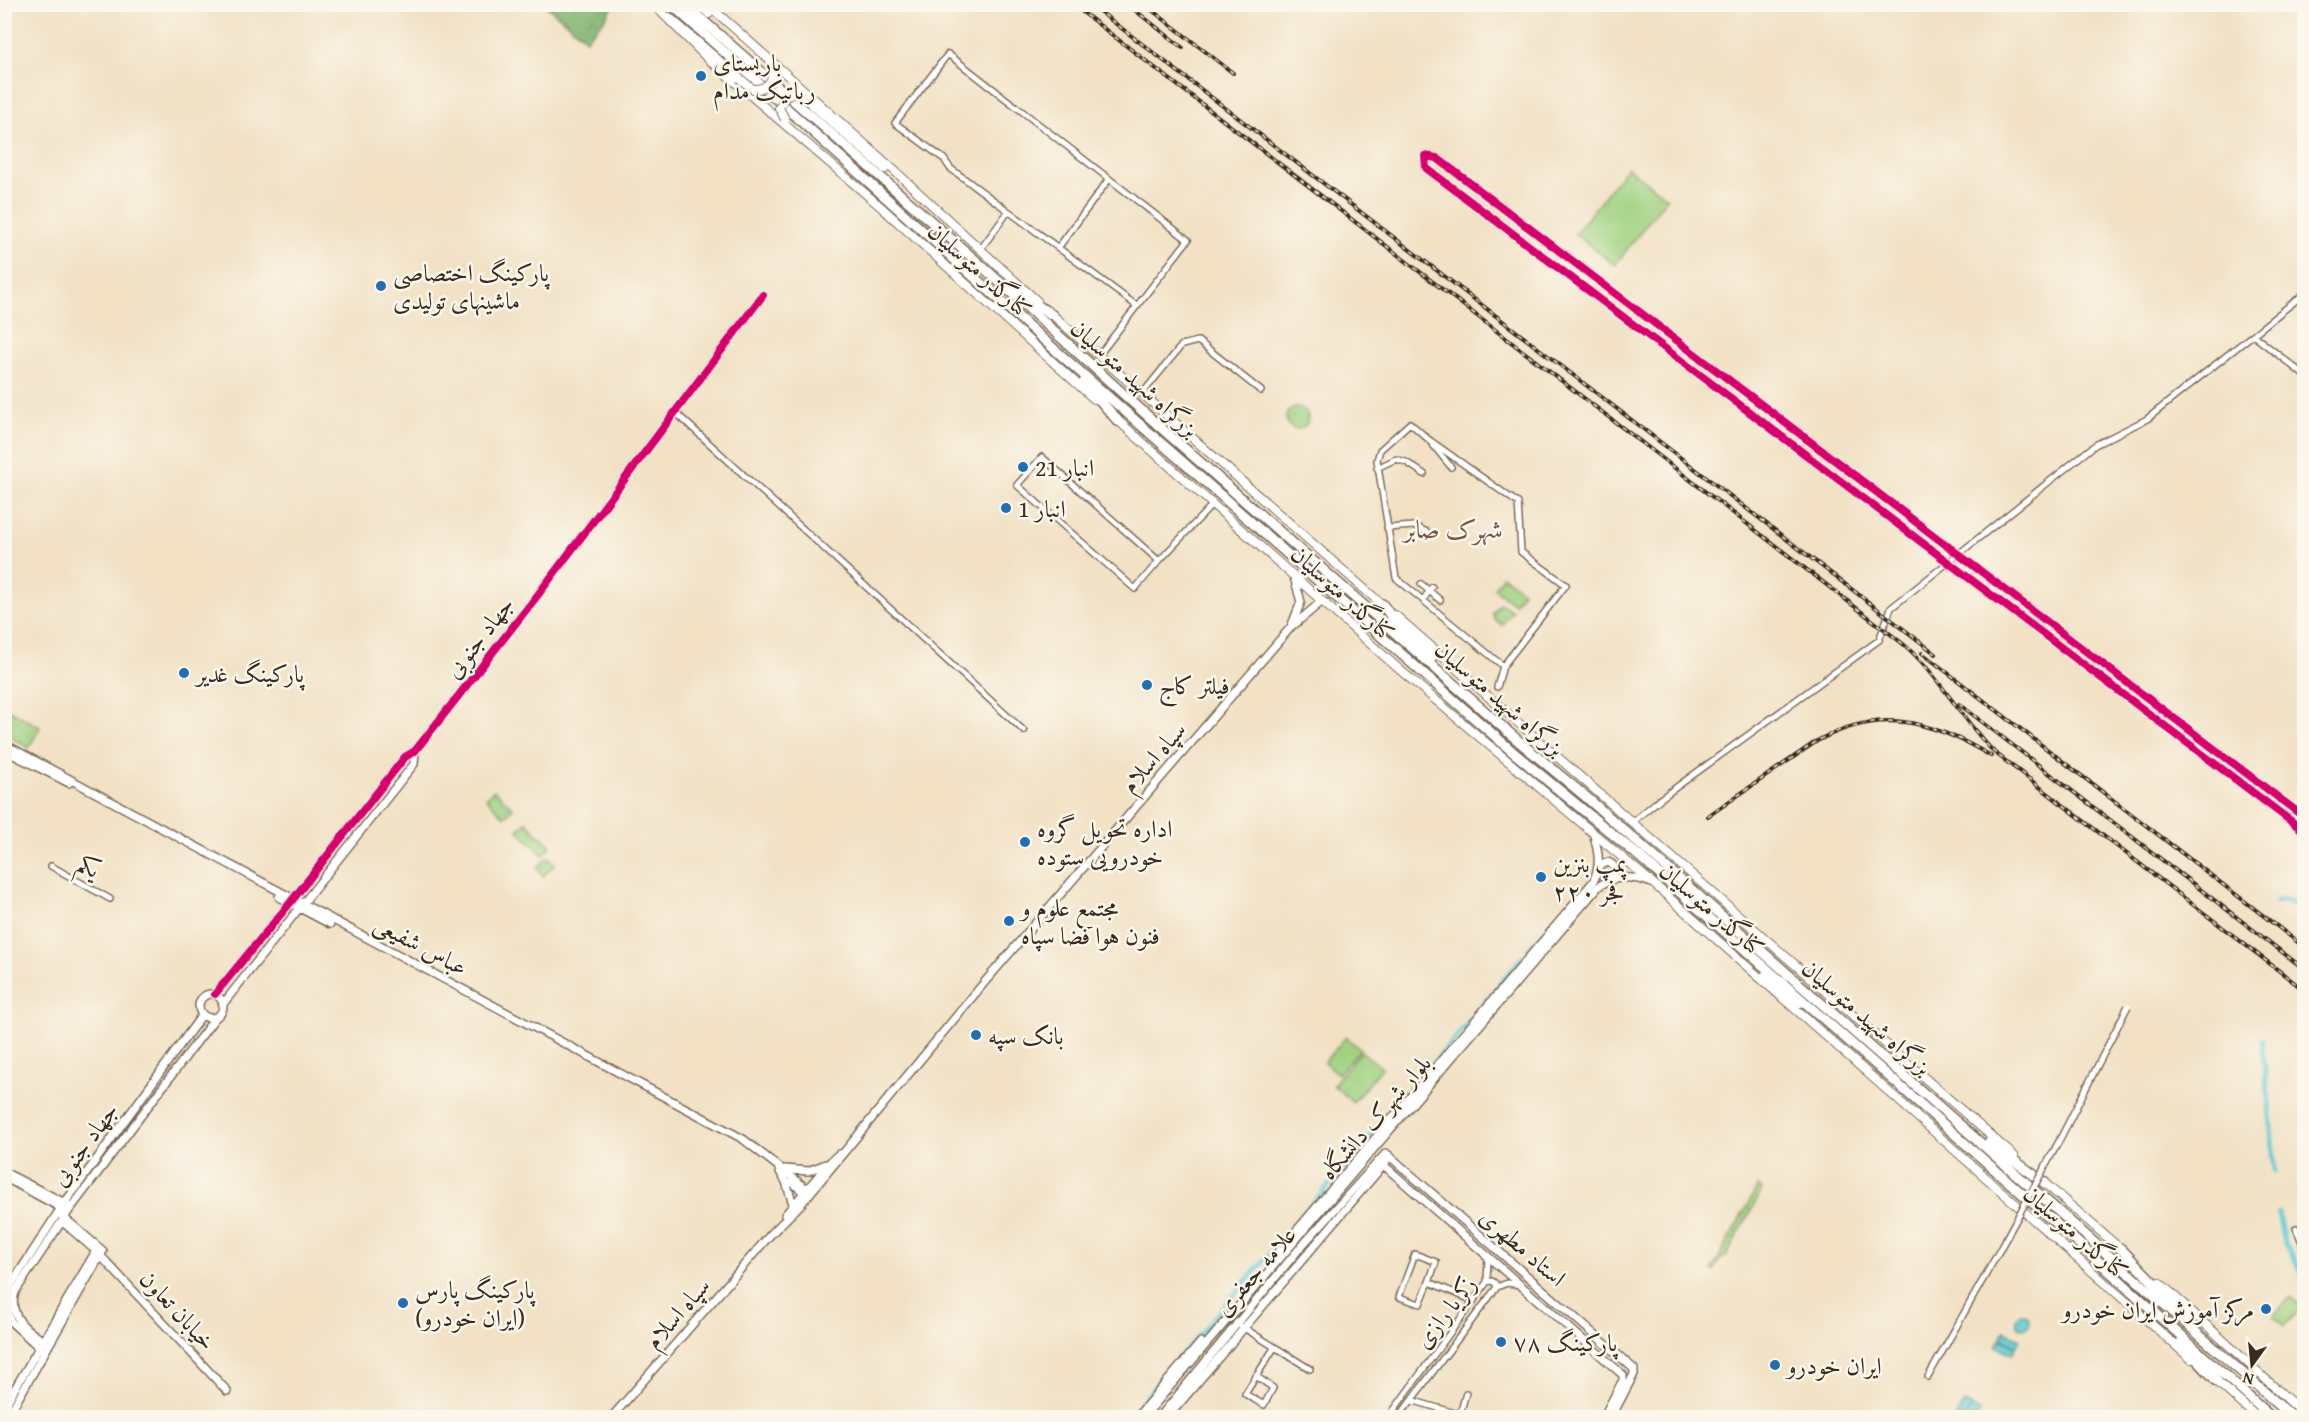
<svg xmlns="http://www.w3.org/2000/svg" width="2309" height="1422" font-family="'Gentium Book Plus',Amiri,serif">
	<style>
		.green { fill: url(#green-dots); stroke: #6e7e50; stroke-width: 1.5 }
		.forest { fill: url(#forest-crowns); stroke: #5e6f46; stroke-width: 1.5 }
		.pitch { fill: #a0d281; stroke: #6e7e50; stroke-width: 1.5 }
		.water { fill: #5dcad3; stroke: #4c7a78; stroke-width: 1.5 }
		.lines { fill: none; stroke-linecap: round; stroke-linejoin: round }
		.canal { stroke: #5dcad3; stroke-width: 5 }
		.street-casing { stroke: #7b6a58; stroke-width: 8 }
		.secondary-casing { stroke: #7b6a58; stroke-width: 10 }
		.primary-casing { stroke: #7b6a58; stroke-width: 10 }
		.highway-casing { stroke: #7b6a58; stroke-width: 12 }
		.street { stroke: #fff; stroke-width: 5 }
		.secondary { stroke: #fff; stroke-width: 7 }
		.primary { stroke: #fff; stroke-width: 8 }
		.highway { stroke: #fff; stroke-width: 9 }
		.rail-casing { stroke: #3b2a1e; stroke-width: 4 }
		.rail { stroke: #fbf7ec; stroke-width: 1.5; stroke-dasharray: 4.5; stroke-linecap: butt }
		.street-bridge-casing { stroke: #7b6a58; stroke-width: 8; stroke-linecap: butt }
		.primary-bridge-casing { stroke: #7b6a58; stroke-width: 10; stroke-linecap: butt }
		.street-bridge { stroke: #fff; stroke-width: 5 }
		.primary-bridge { stroke: #fff; stroke-width: 8 }
		.cycleway-casing { stroke: #fbf7ec; stroke-width: 11 }
		.cycleway { stroke: #d6006c; stroke-width: 8 }
		.poi-dot { fill: #1f6fb2; stroke: #fbf7ec; stroke-width: 2 }
		.labels { text-anchor: middle; dominant-baseline: central; stroke-width: 5; stroke-linejoin: round; paint-order: stroke }
		.poi-label { font-size: 24px; fill: #3b2a1e; stroke: #fbf7ec; text-anchor: start }
		.street-label { font-size: 24px; fill: #3b2a1e; stroke: #fbf7ec }
		.neighbourhood-label { font-size: 26px; fill: #7d5545; stroke: #fbf7ec }
	</style>
	<defs>
		<pattern id="green-dots" width="8" height="8" patternUnits="userSpaceOnUse" patternTransform="scale(1.5)"><rect width="8" height="8" fill="#a0d281"/><path d="M2 2h.1M6 6h.1" fill="none" stroke="#8bb46f" stroke-width="1.8" stroke-linecap="round"/></pattern>
		<pattern id="forest-crowns" width="20" height="18" patternUnits="userSpaceOnUse" patternTransform="scale(1.5)"><rect width="20" height="18" fill="#80b46f"/><path d="M2 6a3 3 0 1 1 6 0M12 15a3 3 0 1 1 6 0" fill="none" stroke="#6a935b"/></pattern>
	</defs>
	<rect width="100%" height="100%" fill="#fbf7ec"/>
	<filter id="ink" filterUnits="userSpaceOnUse"><feTurbulence type="fractalNoise" baseFrequency=".0167" numOctaves="2"/><feDisplacementMap in="SourceGraphic" scale="12" xChannelSelector="R" yChannelSelector="G"/><feConvolveMatrix kernelMatrix="1 2 1 2 8 2 1 2 1" color-interpolation-filters="sRGB"/></filter>
	<filter id="wash" filterUnits="userSpaceOnUse"><feTurbulence type="fractalNoise" baseFrequency=".008" numOctaves="4" result="noise"/><feDisplacementMap in="SourceGraphic" scale="24" xChannelSelector="R" yChannelSelector="G"/><feGaussianBlur stdDeviation="1.35" result="paint"/><feColorMatrix in="noise" values="0 0 0 0 0 0 0 0 0 0 0 0 0 0 0 0 0 1.4 0 .05"/><feComposite in="paint" operator="in"/></filter>
	<g filter="url(#wash)">
		<rect width="100%" height="100%" fill="#f2e1c4"/>
		<path class="green" d="M1286 418a11 11 0 1 1 22 0a11 11 0 1 1-22 0Z
			M 1500,603 L 1512,611 L 1502,625 L 1494,619 L 1493,613 Z
			M 4,707 L 40,727 L 29,748 L 5,734 Z
			M 494,790 L 513,808 L 504,817 L 486,798 Z
			M 526,822 L 551,846 L 543,855 L 518,830 Z
			M 548,857 L 555,864 L 543,876 L 537,868 Z
			M 1758,1186 L 1762,1190 L 1727,1255 L 1720,1260 L 1714,1271 L 1712,1270 Z"/>
		<path class="forest" d="M 545,5 L 614,5 L 604,20 L 586,39 Z"/>
		<path class="pitch" d="M 1627,167 L 1667,198 L 1615,265 L 1575,234 Z
			M 1503,576 L 1523,592 L 1514,604 L 1494,588 Z
			M 1346,1037 L 1360,1049 L 1338,1074 L 1324,1062 Z
			M 1361,1051 L 1382,1068 L 1353,1102 L 1333,1085 Z
			M 2291,1297 L 2302,1308 L 2284,1326 L 2273,1316 Z"/>
		<path class="water" d="M2016 1321a7 7 0 1 1 14 0a7 7 0 1 1-14 0Z
			M 2005,1331 L 2020,1339 L 2017,1346 L 2001,1338 Z
			M 2000,1339 L 2016,1347 L 2012,1354 L 1996,1346 Z
			M 1964,1403 L 1971,1406 L 1967,1416 L 1972,1407 L 1980,1411 L 1977,1417 L 1956,1417 Z"/>
		<g class="lines">
			<path class="canal" d="M 2276,902 C 2291,896 2298,906 2304,919
				M 1528,949 L 1556,921
				M 2262,1040 L 2266,1080
				M 2267,1084 L 2271,1126
				M 2271,1130 L 2275,1171
				M 1359,1149 L 1460,1033 L 1522,957
				M 2278,1213 L 2284,1243 L 2304,1276
				M 1128,1418 L 1355,1155"/>
		</g>
	</g>
	<g filter="url(#ink)">
		<g class="lines">
			<g class="street-casing">
				<path id="street" d="M 1058,248 L 1109,179
					M 980,250 L 1008,212
					M 2253,335 L 2304,375
					M 1099,355 L 1188,240 L 948,54 L 895,123 L 944,159 L 950,168 L 1137,306
					M 1142,394 L 1182,345 L 1198,341 L 1261,391
					M 676,413 L 1024,731
					M 1429,440 L 1451,467
					M 1042,457 L 1159,561 L 1135,589 L 1017,485 Z
					M 1377,468 L 1396,459 L 1406,462 L 1424,474
					M 1387,528 L 1414,526 L 1427,532
					M 1159,561 L 1212,505
					M 1421,584 L 1440,600
					M 1423,600 L 1432,587
					M 1497,687 L 1503,666 L 1566,585 L 1521,552 L 1518,503 L 1428,439 L 1410,423 L 1380,450 L 1377,460 L 1396,578 L 1503,666
					M 1631,823 L 1660,799 L 1879,640 L 1891,608 L 2095,445 L 2147,419 L 2304,294
					M 51,866 L 110,899
					M 2296,1228 L 2304,1247
					M 1429,1282 L 1436,1262 L 1415,1254 L 1399,1297 L 1420,1304 L 1429,1282 L 1474,1301
					M 1487,1282 L 1488,1257
					M 1497,1287 L 1507,1283 L 1520,1285
					M 1236,1323 L 1310,1369
					M 1256,1376 L 1273,1388 L 1264,1405 L 1245,1394 L 1274,1348
					M 1928,1377 L 1998,1253
					M 1411,1400 L 1472,1418
					M 1460,1414 L 1466,1393
					M 1388,1418 L 1487,1282
					M 1398,1418 L 1497,1287 L 1495,1283 L 1492,1281 L 1487,1282"/>
			</g>
			<g class="secondary-casing">
				<path id="secondary" d="M 1295,624 L 1320,603 L 1326,603
					M 4,744 L 743,1139 L 811,1192
					M 4,750 L 69,783
					M 2304,817 L 1437,158 L 1425,156 L 1426,168 L 2304,831
					M 1599,866 L 1608,862 L 1613,865 L 1615,873 L 1609,879
					M 279,897 L 330,924
					M199 1006a12 12 0 1 1 24 0a12 12 0 1 1-24 0Z
					M 215,994 L 290,903 L 405,757 L 415,751 L 537,596 L 763,295
					M 223,1004 L 414,764 L 415,751
					M 1379,1161 L 1623,1375 L 1623,1380 L 1603,1418
					M 785,1169 L 808,1171 L 826,1164
					M 779,1170 L 786,1182 L 793,1204
					M 4,1172 L 67,1204
					M 4,1177 L 63,1209
					M 792,1182 L 808,1196
					M 785,1215 L 831,1161 L 839,1154
					M 98,1253 L 227,1391
					M 1275,1256 L 1593,882 C 1602,864 1598,851 1593,832
					M 4,1301 L 7,1291 L 61,1208 L 202,1015
					M 4,1304 L 11,1322 L 41,1349
					M 49,1344 C 28,1332 7,1317 15,1292 L 68,1212 L 215,1018
					M 4,1407 L 96,1251 L 64,1223
					M 7,1418 L 103,1251 L 62,1216
					M 611,1418 L 771,1234 L 802,1203 L 983,984 L 1291,627 L 1301,602 L 1294,577
					M 1136,1418 L 1201,1342
					M 1143,1418 L 1599,886 C 1616,875 1633,876 1652,883
					M 1159,1418 L 1299,1249 L 1386,1153 L 1634,1369 L 1634,1374 L 1611,1418
					M 1167,1418 L 1386,1162"/>
			</g>
			<g class="primary-casing">
				<path id="primary" d="M 653,4 L 707,58 L 881,207 L 1094,399
					M 699,4 L 709,14
					M 707,4 L 885,162 L 1037,301
					M 669,17 L 739,78
					M 811,104 L 885,169
					M 1048,311 L 1386,608
					M 1114,417 L 1400,670 L 1655,885 L 2191,1359
					M 1395,615 L 2014,1156
					M 1764,976 L 1800,1003
					M 2041,1180 L 2123,1251
					M 2159,1282 L 2304,1414
					M 2214,1379 L 2258,1418"/>
			</g>
			<g class="highway-casing">
				<path id="highway" d="M 671,4 L 1045,341 L 1513,752 L 1633,851 L 2077,1242 L 2272,1418
					M 684,4 L 984,268 L 1160,427 L 1522,744 L 1586,797 L 2294,1418
					M 1016,291 L 1052,315
					M 1084,382 L 1118,421
					M 1382,604 L 1394,620 L 1432,657
					M 1989,1142 L 2045,1183
					M 2120,1248 L 2189,1319
					M 2181,1343 L 2218,1382"/>
			</g>
			<use href="#street" class="street"/>
			<use href="#secondary" class="secondary"/>
			<use href="#primary" class="primary"/>
			<use href="#highway" class="highway"/>
			<g class="rail-casing">
				<path id="rail" d="M 1072,4 L 1902,643 C 1939,674 1960,718 1994,752 L 2304,990
					M 1090,4 L 1936,654
					M 1127,4 L 1183,48
					M 1144,4 L 1233,73
					M 1922,653 L 2304,947
					M 1959,704 L 2304,969
					M 1708,816 L 1817,741 C 1881,706 1932,721 1991,756"/>
			</g>
			<use href="#rail" class="rail"/>
			<g class="street-bridge-casing">
				<path id="street-bridge" d="M 1998,1253 L 2058,1143 L 2128,1006"/>
			</g>
			<g class="primary-bridge-casing">
				<path id="primary-bridge" d="M 739,78 L 753,89 C 764,90 776,81 771,69
					M 785,119 L 779,108 L 784,98 L 793,92 L 801,96"/>
			</g>
			<use href="#street-bridge" class="street-bridge"/>
			<use href="#primary-bridge" class="primary-bridge"/>
			<g class="cycleway-casing">
				<path id="cycleway" d="M 2304,817 L 1437,158 L 1425,156 L 1426,168 L 2304,831
					M 215,994 L 290,903 L 405,757 L 415,751 L 537,596 L 763,295"/>
			</g>
			<use href="#cycleway" class="cycleway"/>
		</g>
	</g>
	<g class="poi-dot">
		<circle cx="701" cy="76" r="6"/>
		<circle cx="381" cy="286" r="6"/>
		<circle cx="1023" cy="467" r="6"/>
		<circle cx="1006" cy="508" r="6"/>
		<circle cx="184" cy="673" r="6"/>
		<circle cx="1147" cy="685" r="6"/>
		<circle cx="1025" cy="842" r="6"/>
		<circle cx="1541" cy="877" r="6"/>
		<circle cx="1009" cy="921" r="6"/>
		<circle cx="976" cy="1035" r="6"/>
		<circle cx="403" cy="1303" r="6"/>
		<circle cx="2266" cy="1309" r="6"/>
		<circle cx="1501" cy="1342" r="6"/>
		<circle cx="1775" cy="1365" r="6"/>
	</g>
	<g class="labels">
		<g class="poi-label">
			<text x="713" y="62">باریستای<tspan x="713" dy="28">رباتیک مدام</tspan></text>
			<text x="393" y="272">پارکینگ اختصاصی<tspan x="393" dy="28">ماشینهای تولیدی</tspan></text>
			<text x="1035" y="467">انبار 21</text>
			<text x="1018" y="508">انبار 1</text>
			<text x="196" y="673">پارکینگ غدیر</text>
			<text x="1159" y="685">فیلتر کاج</text>
			<text x="1037" y="828">اداره تحویل گروه<tspan x="1037" dy="28">خودرویی ستوده</tspan></text>
			<text x="1553" y="863">پمپ بنزین<tspan x="1553" dy="28">۲۲۰ فجر</tspan></text>
			<text x="1021" y="907">مجتمع علوم و<tspan x="1021" dy="28">فنون هوا فضا سپاه</tspan></text>
			<text x="988" y="1035">بانک سپه</text>
			<text x="415" y="1289">پارکینگ پارس<tspan x="415" dy="28">(ایران خودرو)</tspan></text>
			<text x="2254" y="1309" text-anchor="end">مرکز آموزش ایران خودرو</text>
			<text x="1513" y="1342">پارکینگ ۷۸</text>
			<text x="1787" y="1365">ایران خودرو</text>
		</g>
		<g class="street-label">
			<text transform="translate(980 270) rotate(42)">کنارگذر متوسلیان</text>
			<text transform="translate(1135 378) rotate(42)">بزرگراه شهید متوسلیان</text>
			<text transform="translate(1343 593) rotate(42)">کنارگذر متوسلیان</text>
			<text transform="translate(479 637) rotate(-52)">جهاد جنوبی</text>
			<text transform="translate(1500 698) rotate(41)">بزرگراه شهید متوسلیان</text>
			<text transform="translate(1153 757) rotate(-49)">سپاه اسلام</text>
			<text transform="translate(89 866) rotate(29)">یکم</text>
			<text transform="translate(1712 909) rotate(41)">کنارگذر متوسلیان</text>
			<text transform="translate(421 945) rotate(28)">عباس شفیعی</text>
			<text transform="translate(1867 1017) rotate(41)">بزرگراه شهید متوسلیان</text>
			<text transform="translate(1375 1117) rotate(-49)">بلوار شهرک دانشگاه</text>
			<text transform="translate(84 1144) rotate(-54)">جهاد جنوبی</text>
			<text transform="translate(2076 1232) rotate(41)">کنارگذر متوسلیان</text>
			<text transform="translate(1523 1247) rotate(41)">استاد مطهری</text>
			<text transform="translate(1255 1271) rotate(-49)">علامه جعفری</text>
			<text transform="translate(178 1310) rotate(47)">خیابان تعاون</text>
			<text transform="translate(1445 1312) rotate(-52)">زکریا رازی</text>
			<text transform="translate(677 1313) rotate(-49)">سپاه اسلام</text>
		</g>
		<g class="neighbourhood-label">
			<text x="1453" y="528">شهرک صابر</text>
		</g>
	</g>
	<rect width="2309" height="1422" fill="none" stroke="#fbf7ec" stroke-width="24"/>
	<g transform="translate(2252 1365) rotate(195)" stroke="#fbf7ec" stroke-width="4.5" paint-order="stroke">
	<path d="M0-4.5L10 22L0 15L-10 22Z" fill="#3b2a1e"/>
	<text y="-9" font-size="16" font-weight="bold" text-anchor="middle" fill="#3b2a1e">N</text>
	</g>
</svg>
